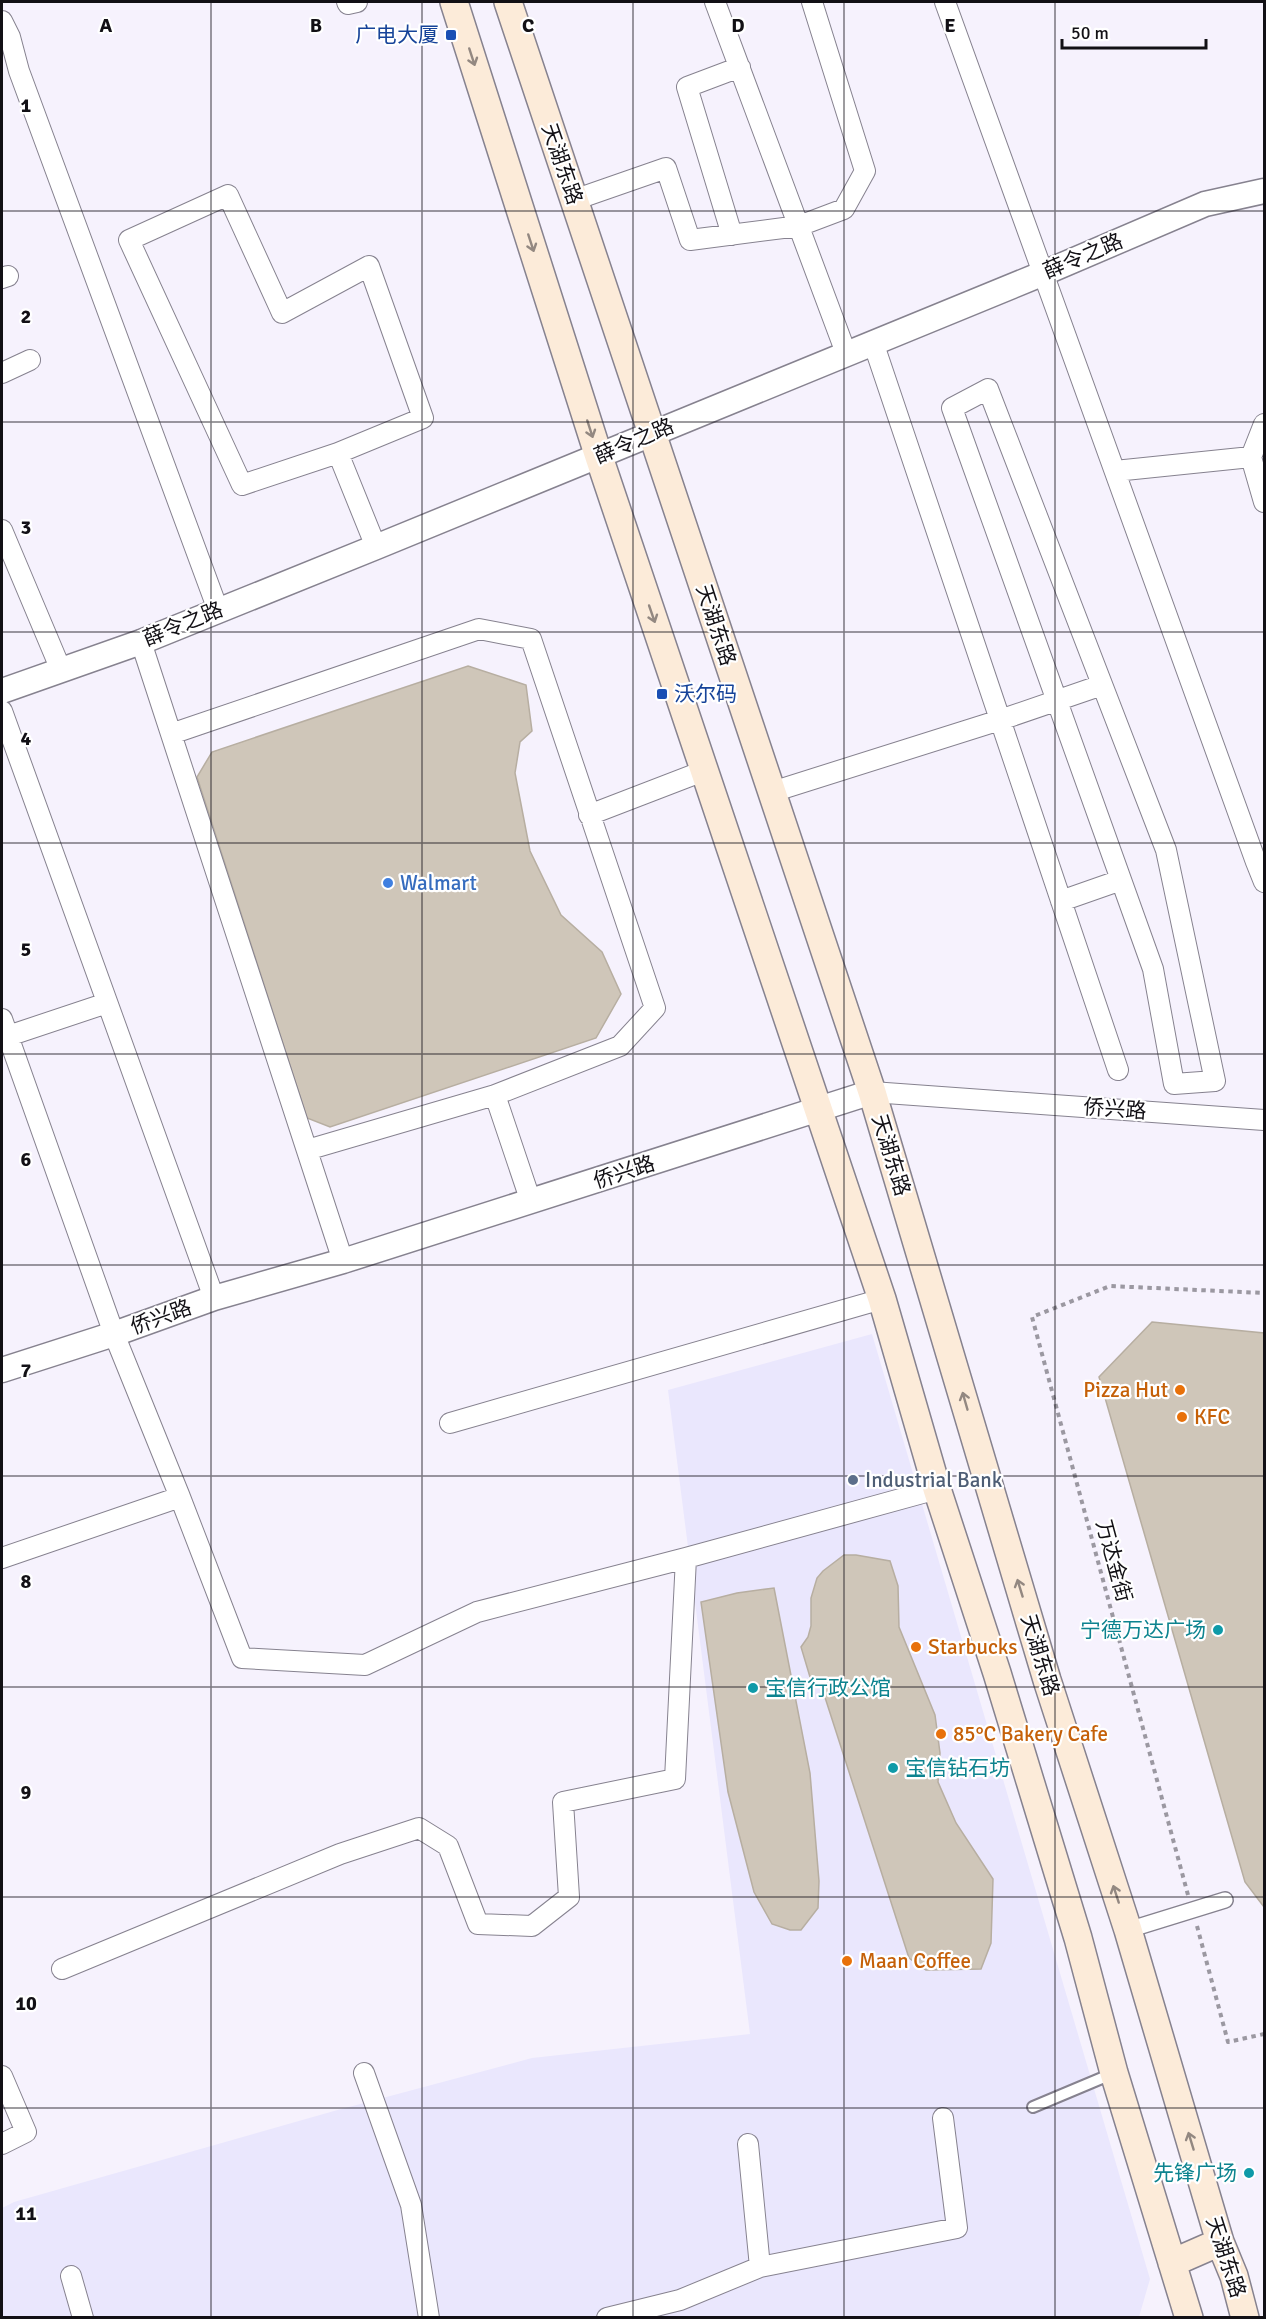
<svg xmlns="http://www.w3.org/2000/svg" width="1266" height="2319" font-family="Signika,'Noto Sans SC',sans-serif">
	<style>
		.commercial { fill: #eae7fd }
		.building { fill: #cfc6b9; stroke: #b7aea1; stroke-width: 1.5 }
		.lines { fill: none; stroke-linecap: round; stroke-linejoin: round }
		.service-casing { stroke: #86828f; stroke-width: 14 }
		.pedestrian-casing { stroke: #86828f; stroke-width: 18 }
		.minor-casing { stroke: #86828f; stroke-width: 22 }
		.tertiary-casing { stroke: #86828f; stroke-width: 27 }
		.secondary-casing { stroke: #86828f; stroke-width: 30 }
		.path { stroke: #9b98a1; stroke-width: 4; stroke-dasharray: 4.5 4.5; stroke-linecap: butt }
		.service { stroke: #fff; stroke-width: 10 }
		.pedestrian { stroke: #fff; stroke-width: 15 }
		.minor { stroke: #fff; stroke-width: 20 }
		.tertiary { stroke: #fff; stroke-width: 24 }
		.secondary { stroke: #fcebd9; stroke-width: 27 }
		.oneway { stroke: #938881 }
		.grid { fill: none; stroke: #121015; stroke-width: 1.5; stroke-opacity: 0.55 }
		.transit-dot { fill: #1a4fb4; stroke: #fff; stroke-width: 2 }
		.shop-dot { fill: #3f7fe0; stroke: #fff; stroke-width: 2 }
		.food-dot { fill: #e8710a; stroke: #fff; stroke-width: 2 }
		.service-dot { fill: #5c6f8a; stroke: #fff; stroke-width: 2 }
		.culture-dot { fill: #0f9aa8; stroke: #fff; stroke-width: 2 }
		.labels { text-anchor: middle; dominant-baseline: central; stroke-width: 4.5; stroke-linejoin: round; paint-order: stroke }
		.transit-label { font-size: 21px; fill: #164399; stroke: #fff; text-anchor: end }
		.street-label { font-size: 21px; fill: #121015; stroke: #fff }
		.shop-label { font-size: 21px; fill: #366cbe; stroke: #fff; text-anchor: start }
		.food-label { font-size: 21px; fill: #c56008; stroke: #fff; text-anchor: start }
		.service-label { font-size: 21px; fill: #4e5e75; stroke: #fff; text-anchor: start }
		.culture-label { font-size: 21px; fill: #0d838f; stroke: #fff; text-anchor: end }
		.grid-label { font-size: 20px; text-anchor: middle; font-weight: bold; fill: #121015; stroke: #fff; stroke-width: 4.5; stroke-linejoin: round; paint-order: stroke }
	</style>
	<rect width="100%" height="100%" fill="#f6f2fd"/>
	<path class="commercial" d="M 872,1334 L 1150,2279 L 1139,2317 L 2,2317 L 2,2208 L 14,2202 L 334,2111 L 532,2058 L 750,2034 L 668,1390 Z"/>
	<path class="building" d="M 468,666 L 526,685 L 532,731 L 520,742 L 515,773 L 530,851 L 561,915 L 602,952 L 621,994 L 596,1038 L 330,1127 L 307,1118 L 197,777 L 212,752 Z
		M 1152,1322 L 1264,1333 L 1264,1907 L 1245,1882 L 1099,1377 Z
		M 844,1555 L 856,1555 L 890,1561 L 898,1586 L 899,1627 L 935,1715 L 940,1753 L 938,1782 L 956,1823 L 993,1879 L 991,1943 L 981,1969 L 926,1970 L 909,1958 L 821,1685 L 810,1677 L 801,1647 L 808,1637 L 811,1626 L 811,1598 L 817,1578 L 823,1571 Z
		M 774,1588 L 810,1773 L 819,1881 L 818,1908 L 801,1930 L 790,1930 L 772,1924 L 754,1892 L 728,1792 L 701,1602 L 737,1593 Z"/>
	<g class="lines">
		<g class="service-casing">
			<path id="service" d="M 1033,2107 L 1114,2073"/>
		</g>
		<g class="pedestrian-casing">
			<path id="pedestrian" d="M 1128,1930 L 1225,1900"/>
		</g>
		<g class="minor-casing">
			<path id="minor" d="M 347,2 L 348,4 L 357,2
				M 715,2 L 846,353
				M 945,2 L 1256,862 L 1264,882
				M 2,21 L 10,37 L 19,71 L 218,610
				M 574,200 L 666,168 L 690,240 L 799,226 L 844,209 L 865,171 L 812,2
				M 732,235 L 687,87 L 740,67
				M 2,278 L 8,276
				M 873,342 L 1118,1070
				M 2,373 L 30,360
				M 988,389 L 1166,850 L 1215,1081 L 1174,1084 L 1153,969 L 952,408 Z
				M 1264,424 L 1251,457 L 1264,502
				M 338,453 L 423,418 L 369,266 L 282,313 L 228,195 L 129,240 L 242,485 L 338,453 L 376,547
				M 1115,471 L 1251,457
				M 2,530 L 61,670
				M 141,642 L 343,1261
				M 2,711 L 214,1298
				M 171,734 L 479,629 L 531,639 L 655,1008 L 620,1046 L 495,1095 L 531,1202
				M 772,792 L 1000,720 L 1102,685
				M 589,815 L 706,770
				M 1061,901 L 1121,880
				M 2,1019 L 114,1334 L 180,1497 L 2,1558
				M 2,1038 L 107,1003
				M 872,1092 L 1264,1120
				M 307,1150 L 495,1095
				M 450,1423 L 882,1299
				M 180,1497 L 242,1658 L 365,1665 L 477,1612 L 686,1558 L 937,1489
				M 62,1969 L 340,1854 L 419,1828 L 448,1846 L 478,1924 L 532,1926 L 569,1897 L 563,1802 L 675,1779 L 686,1558
				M 364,2073 L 411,2205 L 429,2318
				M 2,2076 L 26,2132 L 2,2144
				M 760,2267 L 957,2228 L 943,2118
				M 71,2276 L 83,2318
				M 607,2318 L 680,2300 L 760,2267 L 748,2144"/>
		</g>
		<g class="tertiary-casing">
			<path id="tertiary" d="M 2,691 L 141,642 L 376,547 L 1044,273 L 1205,204 L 1264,191
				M 2,1370 L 114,1334 L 214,1298 L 343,1261 L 872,1092"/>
		</g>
		<g class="secondary-casing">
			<path id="secondary" d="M 454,2 L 599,457 L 882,1299 L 937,1489 L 997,1673 L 1078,1938 L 1114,2073 L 1189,2318
				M 508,2 L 872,1092 L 1047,1680 L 1128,1930 L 1220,2242 L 1234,2276 L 1245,2318
				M 1172,2263 L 1220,2242"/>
		</g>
		<path class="path" d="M 1188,1895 L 1032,1317 L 1110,1286 L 1264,1293
			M 1197,1926 L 1228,2042 L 1264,2034"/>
		<use href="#service" class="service"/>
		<use href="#pedestrian" class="pedestrian"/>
		<use href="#minor" class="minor"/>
		<use href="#tertiary" class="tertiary"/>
		<use href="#secondary" class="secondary"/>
	</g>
	<defs><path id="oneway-shaft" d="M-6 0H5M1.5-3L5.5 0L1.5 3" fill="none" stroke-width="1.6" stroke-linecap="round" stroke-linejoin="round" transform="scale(1.5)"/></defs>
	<g class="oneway">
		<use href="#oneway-shaft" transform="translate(472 57) rotate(72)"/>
		<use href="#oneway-shaft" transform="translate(531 243) rotate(72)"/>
		<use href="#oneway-shaft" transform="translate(590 429) rotate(72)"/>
		<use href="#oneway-shaft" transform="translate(652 614) rotate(71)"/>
		<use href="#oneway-shaft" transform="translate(965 1401) rotate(-106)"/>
		<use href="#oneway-shaft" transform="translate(1020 1588) rotate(-107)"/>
		<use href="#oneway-shaft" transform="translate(1116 1894) rotate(-108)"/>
		<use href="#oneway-shaft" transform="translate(1191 2141) rotate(-107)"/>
	</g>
	<path class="grid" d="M 211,2 L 211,2318M 422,2 L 422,2318M 633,2 L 633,2318M 844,2 L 844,2318M 1055,2 L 1055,2318M 2,211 L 1264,211M 2,422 L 1264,422M 2,632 L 1264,632M 2,843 L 1264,843M 2,1054 L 1264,1054M 2,1265 L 1264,1265M 2,1476 L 1264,1476M 2,1687 L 1264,1687M 2,1897 L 1264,1897M 2,2108 L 1264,2108"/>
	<g class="transit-dot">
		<rect x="445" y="29" width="12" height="12" rx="3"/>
		<rect x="656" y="688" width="12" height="12" rx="3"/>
	</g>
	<circle class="shop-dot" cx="388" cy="883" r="6"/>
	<g class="food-dot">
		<circle cx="1180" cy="1390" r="6"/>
		<circle cx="1182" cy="1417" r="6"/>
		<circle cx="916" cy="1647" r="6"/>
		<circle cx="941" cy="1734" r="6"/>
		<circle cx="847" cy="1961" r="6"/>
	</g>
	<circle class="service-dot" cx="853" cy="1480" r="6"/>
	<g class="culture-dot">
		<circle cx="1218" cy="1630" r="6"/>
		<circle cx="753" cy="1688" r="6"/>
		<circle cx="893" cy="1768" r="6"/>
		<circle cx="1249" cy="2173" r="6"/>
	</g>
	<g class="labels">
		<g class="transit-label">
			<text x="439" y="35">广电大厦</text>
			<text x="674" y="694" text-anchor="start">沃尔码</text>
		</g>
		<g class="street-label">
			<text transform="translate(562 164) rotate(71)">天湖东路</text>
			<text transform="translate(1083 256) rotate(-23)">薛令之路</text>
			<text transform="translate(634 441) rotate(-23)">薛令之路</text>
			<text transform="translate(183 624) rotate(-22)">薛令之路</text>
			<text transform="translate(716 625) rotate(72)">天湖东路</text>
			<text transform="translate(1115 1109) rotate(4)">侨兴路</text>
			<text transform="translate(891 1155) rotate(73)">天湖东路</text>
			<text transform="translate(624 1172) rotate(-18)">侨兴路</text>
			<text transform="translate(161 1317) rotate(-20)">侨兴路</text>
			<text transform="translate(1114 1561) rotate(75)">万达金街</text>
			<text transform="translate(1040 1655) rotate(73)">天湖东路</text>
			<text transform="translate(1226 2257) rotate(72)">天湖东路</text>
		</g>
		<g class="shop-label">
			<text x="400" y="883">Walmart</text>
		</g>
		<g class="food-label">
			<text x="1168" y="1390" text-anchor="end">Pizza Hut</text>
			<text x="1194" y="1417">KFC</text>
			<text x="928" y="1647">Starbucks</text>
			<text x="953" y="1734">85°C Bakery Cafe</text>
			<text x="859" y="1961">Maan Coffee</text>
		</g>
		<g class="service-label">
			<text x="865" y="1480">Industrial Bank</text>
		</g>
		<g class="culture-label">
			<text x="1206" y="1630">宁德万达广场</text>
			<text x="765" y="1688" text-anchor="start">宝信行政公馆</text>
			<text x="905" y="1768" text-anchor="start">宝信钻石坊</text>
			<text x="1237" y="2173">先锋广场</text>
		</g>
	</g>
	<g class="grid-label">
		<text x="106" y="32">A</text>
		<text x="316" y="32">B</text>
		<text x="528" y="32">C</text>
		<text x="738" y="32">D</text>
		<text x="950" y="32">E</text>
		<text x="26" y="112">1</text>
		<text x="26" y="323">2</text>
		<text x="26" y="534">3</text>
		<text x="26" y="745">4</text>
		<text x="26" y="956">5</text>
		<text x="26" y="1166">6</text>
		<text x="26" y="1377">7</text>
		<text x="26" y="1588">8</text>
		<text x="26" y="1799">9</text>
		<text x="26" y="2010">10</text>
		<text x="26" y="2220">11</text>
	</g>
	<rect width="1266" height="2319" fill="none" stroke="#121015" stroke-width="6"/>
	<path d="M1062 39v9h144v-9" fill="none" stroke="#121015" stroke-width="3"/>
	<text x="1071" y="39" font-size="18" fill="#121015" stroke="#ffffff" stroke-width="4.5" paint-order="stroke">50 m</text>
</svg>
